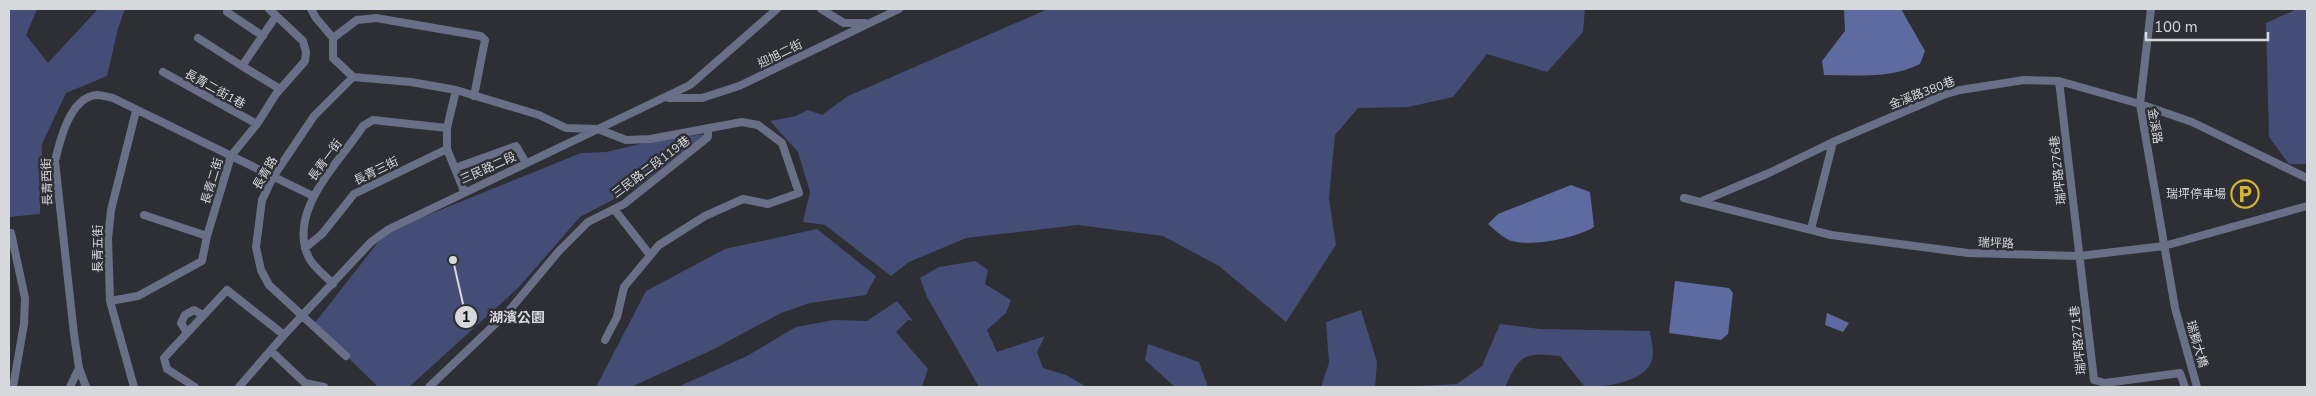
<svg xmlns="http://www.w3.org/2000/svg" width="2316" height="396" font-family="'Nunito Sans','Noto Sans TC',sans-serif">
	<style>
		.green { fill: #434d75 }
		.water { fill: #5e6ba0 }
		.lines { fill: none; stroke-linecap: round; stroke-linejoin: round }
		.street { stroke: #696f87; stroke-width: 8 }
		.labels { text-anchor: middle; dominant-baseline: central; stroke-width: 5; stroke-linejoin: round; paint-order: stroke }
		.street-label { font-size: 12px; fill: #d7d8dc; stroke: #2e2f35 }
		.poi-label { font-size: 12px; fill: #d7d8dc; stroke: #2e2f35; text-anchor: end }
		.leader { fill: none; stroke: #d7d8dc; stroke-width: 2 }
		.callout-dot { fill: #d7d8dc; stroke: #2e2f35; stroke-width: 2 }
		.mark-label { font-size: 15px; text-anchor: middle; font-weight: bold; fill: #111 }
		.callout-label { font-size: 14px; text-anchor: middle; font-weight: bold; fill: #d7d8dc; stroke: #2e2f35; stroke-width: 5; stroke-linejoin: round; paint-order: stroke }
	</style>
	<rect width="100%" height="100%" fill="#2e2f35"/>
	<path class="green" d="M 9,9 L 37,9 L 26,35 L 48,63 L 98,9 L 125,9 L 118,28 L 107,76 L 66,93 L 42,144 L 40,214 L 9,217 Z
		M 1048,9 L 1585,9 L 1583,32 L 1547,72 L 1487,54 L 1453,97 L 1408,107 L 1358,108 L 1335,135 L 1329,199 L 1336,245 L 1286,322 L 1219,266 L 1163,236 L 1078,225 L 966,238 L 909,262 L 891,276 L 825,225 L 803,222 L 810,192 L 798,152 L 770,121 L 796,116 L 808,110 L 822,115 L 848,96 Z
		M 2297,9 L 2307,9 L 2307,164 L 2289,164 L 2269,137 L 2266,23 Z
		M 706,134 L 637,187 L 580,217 L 518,288 L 409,387 L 378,387 L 314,324 L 386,232 L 581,153 L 606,152 L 657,140 Z
		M 817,229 L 876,276 L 866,295 L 810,303 L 781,313 L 712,350 L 631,387 L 596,387 L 646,291 L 725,249 Z
		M 975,261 L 988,270 L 985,284 L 1011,300 L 1006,313 L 987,330 L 997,352 L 1045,336 L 1037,352 L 1043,368 L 1066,375 L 1087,387 L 979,387 L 927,297 L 920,278 L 939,267 Z
		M 897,301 L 913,321 L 908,320 L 896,332 L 928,369 L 922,387 L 683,387 L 682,385 L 747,356 L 796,327 L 834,320 L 867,321 Z
		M 1361,310 L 1377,362 L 1375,387 L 1321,387 L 1329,363 L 1326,322 Z
		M 1500,324 L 1540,329 L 1650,331 C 1651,338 1653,347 1653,354 C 1652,382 1606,387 1585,387 L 1560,356 C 1523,353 1521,353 1505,387 L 1399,387 L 1457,384 L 1482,366 Z
		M 1148,344 L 1199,362 L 1208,387 L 1175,387 L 1145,360 Z"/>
	<path class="water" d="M 1844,9 L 1901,9 L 1925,51 L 1920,64 C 1890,79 1857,75 1824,75 L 1822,61 L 1845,31 Z
		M 1571,185 L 1590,192 L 1594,227 C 1577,238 1525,249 1507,239 C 1500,235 1494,229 1488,224 L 1498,214 Z
		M 1675,281 L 1729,288 L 1733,293 L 1728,334 L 1721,340 L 1669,333 Z
		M 1827,313 L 1849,323 L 1843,332 L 1825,325 Z"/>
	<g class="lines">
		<path class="street" d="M 311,9 L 316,18 L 333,38 L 333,58 L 353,77 L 411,82 L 456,90 L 539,115 L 566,128 L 598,129 L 626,140 L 650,139 L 742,122 L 758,125 L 782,143 L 799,193 L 768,204 L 743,199 L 705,216 L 659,245 L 624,287 L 617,317 L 605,340
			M 821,9 L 844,23 L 865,23
			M 2151,9 L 2140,104 L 2175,308 L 2197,387
			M 227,12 L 263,36
			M 276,16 L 242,66 L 280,89
			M 198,38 L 242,66
			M 333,38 L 357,20 L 376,18 L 481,36 L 485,40 L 474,96
			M 163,72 L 257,124
			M 2059,81 L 2094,380 L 2105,383 L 2180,373 L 2185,387
			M 456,90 L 447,128 L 447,149 L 464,191
			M 669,98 L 702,98 L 739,86 L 899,9
			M 455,168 L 516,146 L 526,163
			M 1684,198 L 1831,235 L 1968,253 L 2080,256 L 2164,246 L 2307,206
			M 1700,202 L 1769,173 L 1833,142
			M 614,209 L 650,255
			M 144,215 L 207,236 L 231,156 L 257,124 L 276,94 L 305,61 L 306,52 L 303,41 L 269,9
			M 1811,229 L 1833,142 L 1943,95 L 1960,90 L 2024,80 L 2059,81 L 2140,104 L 2192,122 L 2307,178
			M 11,233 L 25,298 L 24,324 L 13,387
			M 305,248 L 322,234 L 354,194 L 447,149
			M 333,284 C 326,276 314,268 309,258 C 286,211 340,162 363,126 L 373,120 L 447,128
			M 110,301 L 138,296 L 202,261 L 207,236
			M 187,333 L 181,323 L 185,315 L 194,310 L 203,315
			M 271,351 L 305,383 L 324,387
			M 346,356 L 269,285 L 261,270 L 256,247 L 262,200 L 273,177 L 314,116 L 353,77
			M 70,387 L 79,368
			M 86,387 L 79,368 L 74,334 L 55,161 C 60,140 70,97 97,95 C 102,95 108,97 113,98 L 313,196
			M 134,387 L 110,301 L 108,238 L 111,210 L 136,111
			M 195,387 L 167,369 L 164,358 L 227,290 L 284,335
			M 239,387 L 284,335 L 371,242 L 389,229 L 690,85 L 777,9
			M 429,387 L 508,312 L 559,251 L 588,222 L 624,204 L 708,137 L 708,128"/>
	</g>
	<defs>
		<g id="parking-ring" transform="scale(1.4375)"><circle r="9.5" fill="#2e2f35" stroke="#d7b434" stroke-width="1.5"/><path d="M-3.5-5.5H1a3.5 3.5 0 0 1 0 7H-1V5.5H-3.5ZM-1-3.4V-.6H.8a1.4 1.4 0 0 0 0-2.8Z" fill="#d7b434"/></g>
	</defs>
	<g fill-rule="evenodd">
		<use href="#parking-ring" x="2245" y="194"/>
	</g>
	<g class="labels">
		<g class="street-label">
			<text transform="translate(780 54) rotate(-26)">迎旭二街</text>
			<text transform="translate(215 89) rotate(29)">長青二街1巷</text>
			<text transform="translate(1922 93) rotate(-21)">金溪路380巷</text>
			<text transform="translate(2155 126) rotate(80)">金溪路</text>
			<text transform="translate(325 160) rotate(-54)">長青一街</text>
			<text transform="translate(651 167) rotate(-37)">三民路二段119巷</text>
			<text transform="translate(488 168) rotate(-24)">三民路二段</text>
			<text transform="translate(2058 170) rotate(-96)">瑞坪路276巷</text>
			<text transform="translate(376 171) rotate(-26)">長青三街</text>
			<text transform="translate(265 173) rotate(-60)">長青路</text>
			<text transform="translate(212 181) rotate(-73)">長青二街</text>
			<text transform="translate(47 182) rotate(-92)">長青西街</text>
			<text transform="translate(1996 243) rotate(2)">瑞坪路</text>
			<text transform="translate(98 249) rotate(-90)">長青五街</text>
			<text transform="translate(2078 340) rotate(-96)">瑞坪路271巷</text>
			<text transform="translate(2197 344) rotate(74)">瑞獅大橋</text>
		</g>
		<g class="poi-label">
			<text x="2226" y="194">瑞坪停車場</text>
		</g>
	</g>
	<path class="leader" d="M453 260L466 317"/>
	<g class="callout-dot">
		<circle cx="453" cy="260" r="5"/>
		<circle cx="466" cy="317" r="12"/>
	</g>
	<g class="mark-label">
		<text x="466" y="322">1</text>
	</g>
	<g class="callout-label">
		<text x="517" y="322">湖濱公園</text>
	</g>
	<rect width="2316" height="396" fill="none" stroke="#d7d8dc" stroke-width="20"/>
	<path d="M2146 32v8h122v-8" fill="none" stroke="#d7d8dc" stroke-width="2.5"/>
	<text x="2154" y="32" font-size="15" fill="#d7d8dc" stroke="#2e2f35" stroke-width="4" paint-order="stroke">100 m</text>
</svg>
